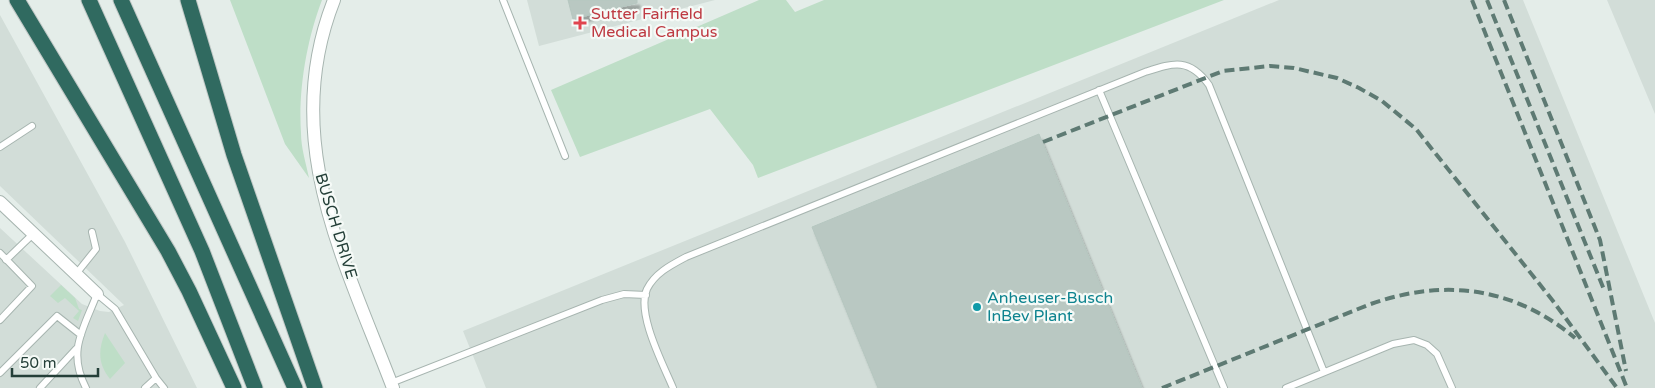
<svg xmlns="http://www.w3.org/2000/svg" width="1655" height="388" font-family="'Varela Round',sans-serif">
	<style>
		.built { fill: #d2ddd8 }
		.green { fill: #bedec7 }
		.building { fill: #b9c8c2; stroke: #b6c7c0; filter: url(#shadow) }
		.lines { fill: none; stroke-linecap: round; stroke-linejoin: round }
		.service-casing { stroke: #a7b5b0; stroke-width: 8 }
		.minor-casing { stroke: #a7b5b0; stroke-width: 14 }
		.motorway-casing { stroke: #c2c9c7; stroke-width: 17 }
		.service { stroke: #fff; stroke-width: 6 }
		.minor { stroke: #fff; stroke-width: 12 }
		.motorway { stroke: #306a60; stroke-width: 15 }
		.rail { stroke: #5e7a73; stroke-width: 4; stroke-dasharray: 10 5; stroke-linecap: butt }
		.health-dot { fill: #e0444e; stroke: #f5faf7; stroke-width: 2 }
		.culture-dot { fill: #0f9aa8; stroke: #f5faf7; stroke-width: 2 }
		.labels { text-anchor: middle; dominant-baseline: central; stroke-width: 4.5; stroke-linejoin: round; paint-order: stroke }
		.health-label { font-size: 16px; fill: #be3a42; stroke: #f5faf7; text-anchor: start }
		.street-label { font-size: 16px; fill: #243f38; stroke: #f5faf7 }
		.culture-label { font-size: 16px; fill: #0d838f; stroke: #f5faf7; text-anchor: start }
	</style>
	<defs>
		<filter id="shadow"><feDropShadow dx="3" dy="5.5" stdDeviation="1" flood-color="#0004"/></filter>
	</defs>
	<rect width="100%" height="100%" fill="#e4ede9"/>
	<path class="built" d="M 527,0 L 715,0 L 539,46 Z
		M 1279,0 L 1523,0 L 1655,323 L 1655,388 L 486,388 L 463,331 Z
		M 1607,0 L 1655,0 L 1655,114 Z
		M 0,15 L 125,242 L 197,388 L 0,388 L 0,228 L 82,304 L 100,311 L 109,312 L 124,305 L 0,186 Z"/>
	<path class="green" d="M 230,0 L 322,0 C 307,39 298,90 301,133 C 301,148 306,163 309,178 L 285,144 Z
		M 759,0 L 786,0 L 795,12 L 824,0 L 1224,0 L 758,178 L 753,165 L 710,109 L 580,157 L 551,90 Z
		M 61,285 L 75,298 L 79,309 L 82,310 L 78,321 L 73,318 L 79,311 L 65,298 L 58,303 L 50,296 Z
		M 105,333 L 125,363 L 110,379 C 98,364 98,350 105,333 Z"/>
	<path class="building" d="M 568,0 L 637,0 L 637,3 L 573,19 Z
		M 1039,134 L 1142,388 L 878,388 L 812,227 Z"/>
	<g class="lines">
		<g class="service-casing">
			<path id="service" d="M 503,0 L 565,156
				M 1099,90 L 1224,388
				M 0,147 L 32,126
				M 0,253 L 32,286 L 0,320
				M 6,260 L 33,234
				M 76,274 L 96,249 L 92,232
				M 0,373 L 57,316 L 81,335
				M 391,383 L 602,300 L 624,294 L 646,295
				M 40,388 L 76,349
				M 86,388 C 67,351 83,330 97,294 L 115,309 L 156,378
				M 145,388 L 156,378 L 164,388
				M 673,388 C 663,364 636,313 647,289 C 655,273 671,265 686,257 L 1145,72 C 1173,63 1189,57 1209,85 L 1324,372
				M 1286,388 L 1393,344 L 1414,340 L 1427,345 L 1437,354 L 1452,388"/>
		</g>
		<g class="minor-casing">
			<path id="minor" d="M 334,0 C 279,139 344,259 393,388
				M 0,202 L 97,294"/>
		</g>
		<g class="motorway-casing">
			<path id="motorway" d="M 17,0 L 168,251 L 189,291 L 234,388
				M 89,0 L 202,251 L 255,388
				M 121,0 L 295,388
				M 188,0 L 234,155 L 315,388"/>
		</g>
		<use href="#service" class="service"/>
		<use href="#minor" class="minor"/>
		<use href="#motorway" class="motorway"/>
		<path class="rail" d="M 1472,0 L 1627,388
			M 1487,0 L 1605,292
			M 1504,0 L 1600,240 L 1626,371
			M 1043,142 L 1223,71 L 1270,66 L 1294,68 L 1337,78 L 1359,88 L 1382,101 L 1416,129 L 1553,301 L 1617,388
			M 1162,388 L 1368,305 C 1442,278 1513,286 1575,338"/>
	</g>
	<path class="health-dot" d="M577.5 15.5h5v5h5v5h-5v5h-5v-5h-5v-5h5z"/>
	<circle class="culture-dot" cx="977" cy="307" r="5"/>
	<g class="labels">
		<g class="health-label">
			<text x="591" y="14">Sutter Fairfield<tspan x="591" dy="18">Medical Campus</tspan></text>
		</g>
		<g class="street-label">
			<text transform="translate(336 226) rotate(73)">BUSCH DRIVE</text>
		</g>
		<g class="culture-label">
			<text x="987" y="298">Anheuser-Busch<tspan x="987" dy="18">InBev Plant</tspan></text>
		</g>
	</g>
	<path d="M12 368v8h86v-8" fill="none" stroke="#243f38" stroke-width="2.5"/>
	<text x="20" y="368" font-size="15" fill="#243f38" stroke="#f5faf7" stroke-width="4" paint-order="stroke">50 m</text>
</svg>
